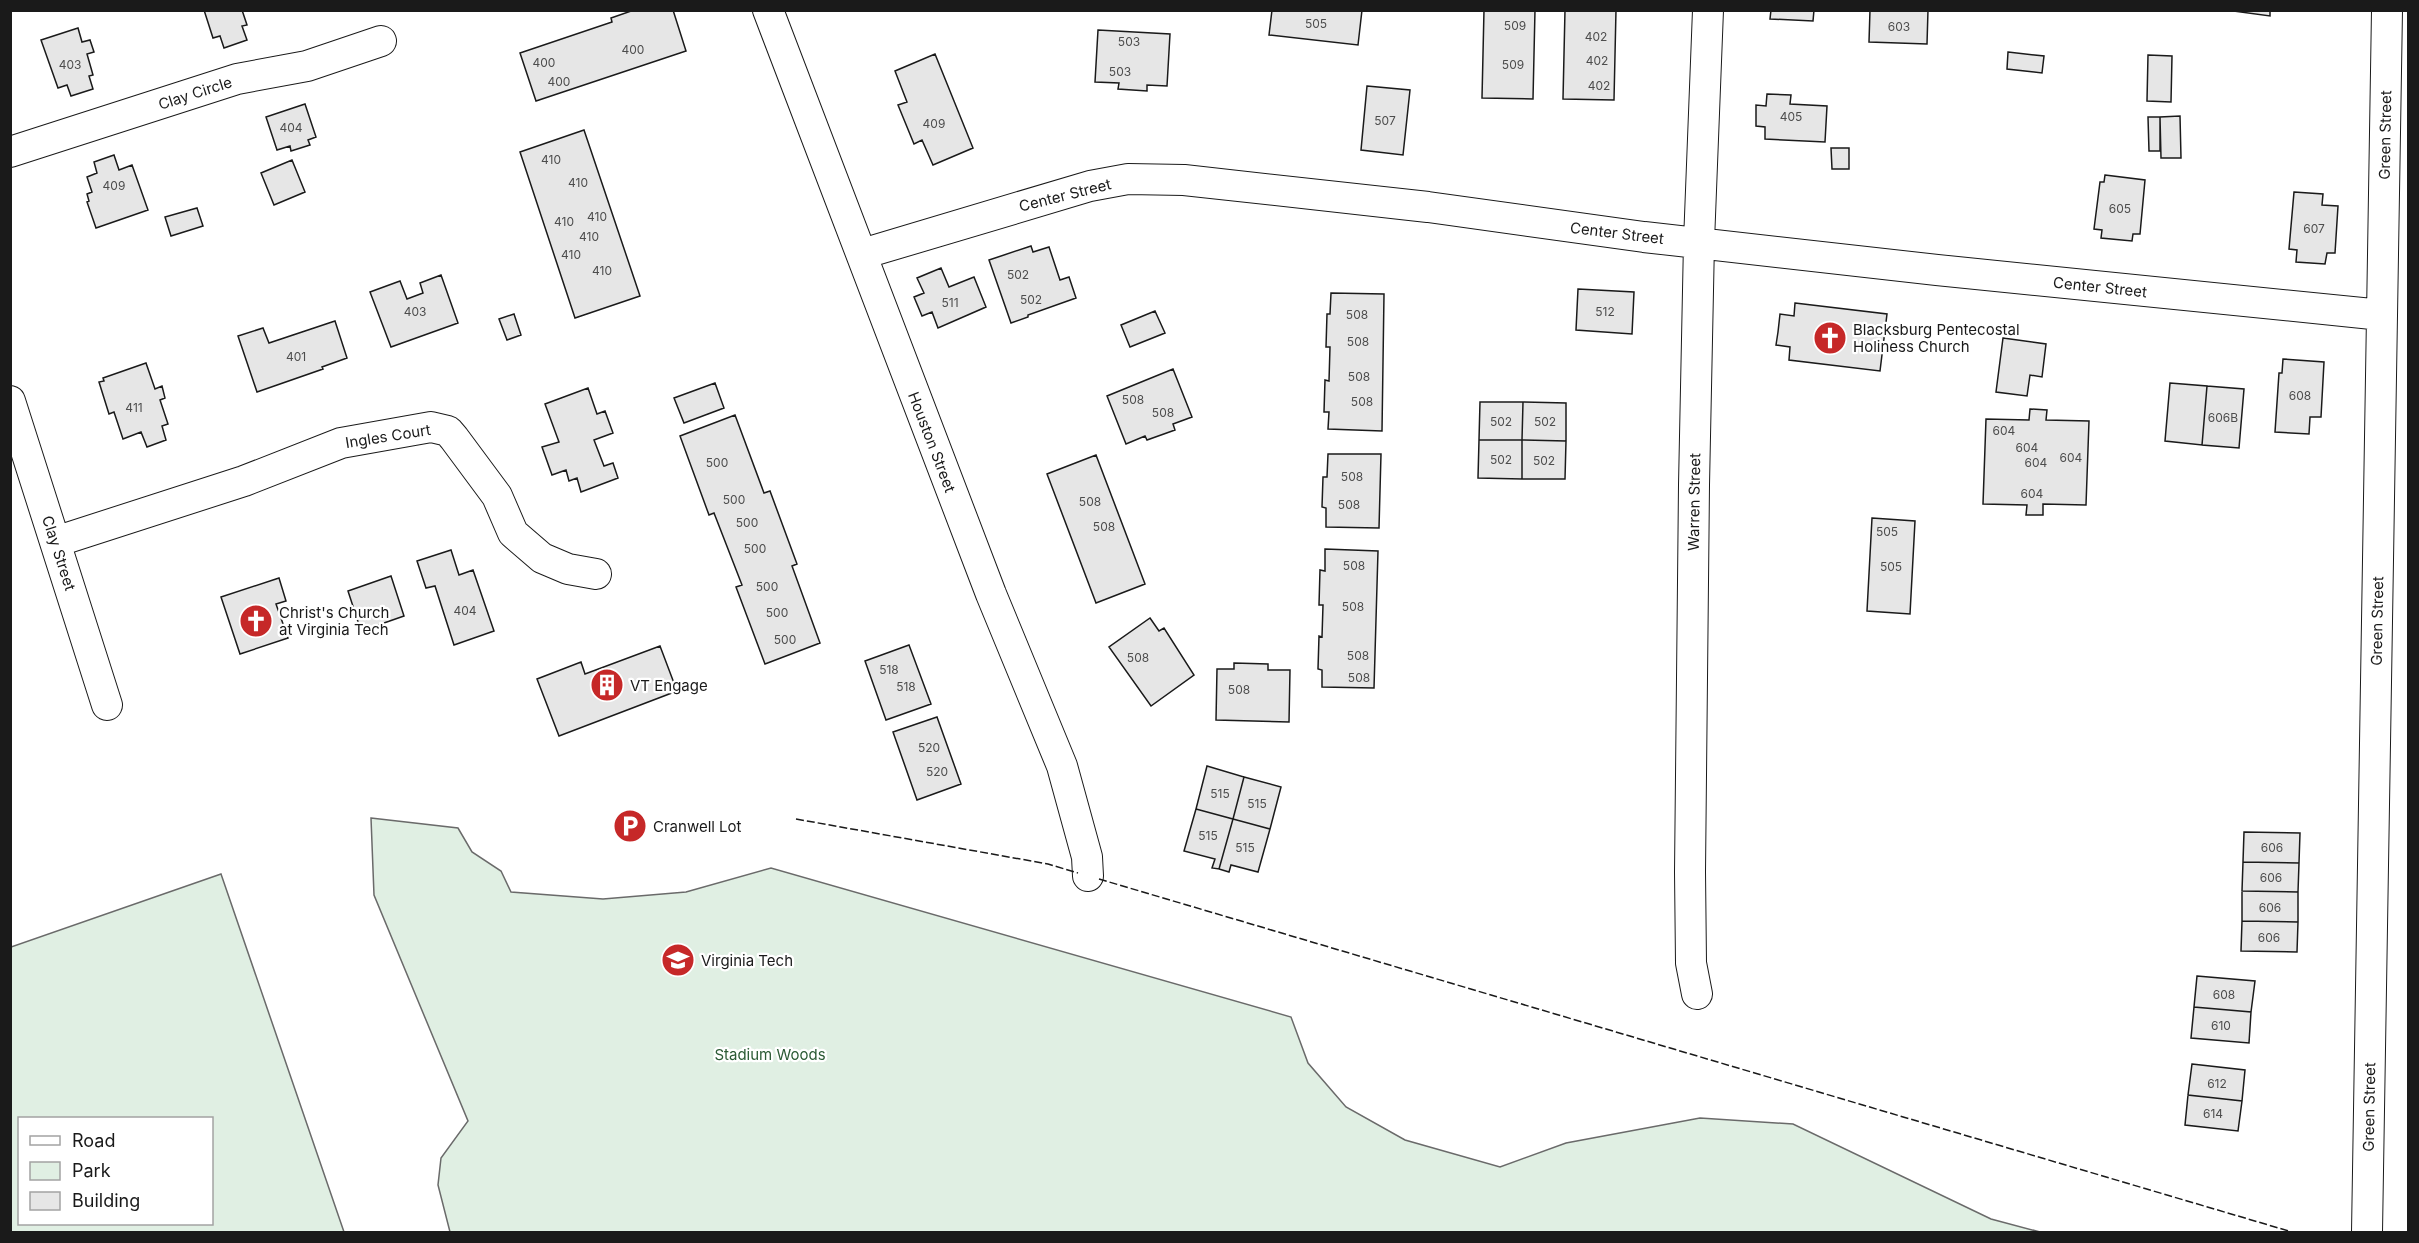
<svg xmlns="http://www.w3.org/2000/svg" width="2419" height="1243" font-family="Inter,sans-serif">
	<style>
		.green { fill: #e0efe3; stroke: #6a6a6a; stroke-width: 1.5; fill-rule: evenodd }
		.building { fill: #e6e6e6; stroke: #1a1a1a; stroke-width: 1.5 }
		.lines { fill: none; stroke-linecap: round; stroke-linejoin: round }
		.street-casing { stroke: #1a1a1a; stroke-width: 32 }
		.street { stroke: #fff; stroke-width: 30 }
		.fence { stroke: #1a1a1a; stroke-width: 1.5; stroke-dasharray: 8 3; stroke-linecap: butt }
		.labels { text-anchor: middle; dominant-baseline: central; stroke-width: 4.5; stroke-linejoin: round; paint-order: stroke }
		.number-label { font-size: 12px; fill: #4d4d4d }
		.street-label { font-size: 15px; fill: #1a1a1a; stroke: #fff }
		.poi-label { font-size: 15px; fill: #1a1a1a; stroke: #fff; text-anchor: start }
		.park-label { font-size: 15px; fill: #2b5a34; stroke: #fff }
	</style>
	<rect width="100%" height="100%" fill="#fff"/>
	<path class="green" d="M 371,818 L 458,828 L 472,852 L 501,871 L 511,892 L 603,899 L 686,892 L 771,868 L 1291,1017 L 1308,1063 L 1346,1107 L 1405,1140 L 1500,1167 L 1566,1143 L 1700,1118 L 1793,1124 L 1991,1219 L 2040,1232 L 450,1232 L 438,1185 L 441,1158 L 468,1121 L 374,895 Z
		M 221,874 L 344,1232 L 11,1232 L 11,947 ZM 212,1118 L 212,1224 L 20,1224 L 20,1118 Z"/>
	<path class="building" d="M 204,10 L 242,10 L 247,25 L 242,26 L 247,40 L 224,48 L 220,36 L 213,38 Z
		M 634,10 L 673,10 L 686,51 L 536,101 L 520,53 L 612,22 L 611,18 Z
		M 1272,10 L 1362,10 L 1358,45 L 1269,35 Z
		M 1484,10 L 1535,10 L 1533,99 L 1482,98 Z
		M 1565,10 L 1616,10 L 1614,100 L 1563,99 Z
		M 1771,10 L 1814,10 L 1813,21 L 1770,19 Z
		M 1870,10 L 1928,10 L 1927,44 L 1869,42 Z
		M 2226,10 L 2270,10 L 2270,16 Z
		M 78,28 L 82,42 L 90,40 L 94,52 L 87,54 L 93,75 L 89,76 L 93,89 L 71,96 L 67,85 L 58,88 L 41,40 Z
		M 1098,30 L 1170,34 L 1167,86 L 1147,85 L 1147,91 L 1118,89 L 1119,83 L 1095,82 Z
		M 2008,52 L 2044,56 L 2042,73 L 2007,69 Z
		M 935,54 L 973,148 L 933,165 L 922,140 L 914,144 L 898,105 L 907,102 L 895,71 Z
		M 2148,55 L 2172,56 L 2171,102 L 2147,101 Z
		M 1367,86 L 1410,90 L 1403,155 L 1361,150 Z
		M 1767,94 L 1791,95 L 1790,104 L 1827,106 L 1825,142 L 1765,139 L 1765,127 L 1756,126 L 1756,105 L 1766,106 Z
		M 305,104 L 316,137 L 308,140 L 310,145 L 291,151 L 290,146 L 277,150 L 266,117 Z
		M 2180,116 L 2181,158 L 2161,158 L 2160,117 Z
		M 2148,117 L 2160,117 L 2160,151 L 2149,151 Z
		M 584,130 L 640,296 L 575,318 L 520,152 Z
		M 1831,148 L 1849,148 L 1849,169 L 1832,169 Z
		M 114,155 L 119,170 L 132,165 L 148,210 L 96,228 L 87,202 L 89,201 L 87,194 L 92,192 L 87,177 L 97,173 L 94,162 Z
		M 292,160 L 305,192 L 274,205 L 261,173 Z
		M 2105,175 L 2145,180 L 2140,234 L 2133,234 L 2132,241 L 2101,238 L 2102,230 L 2094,229 L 2100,182 L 2104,182 Z
		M 2294,192 L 2323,194 L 2322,205 L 2338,206 L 2335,253 L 2327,253 L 2325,264 L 2296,262 L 2297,250 L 2289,249 Z
		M 197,208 L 203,226 L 171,236 L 165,217 Z
		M 1031,246 L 1033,252 L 1049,247 L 1060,280 L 1069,277 L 1076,298 L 1028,315 L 1028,317 L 1011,323 L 989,260 Z
		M 941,268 L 949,287 L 974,277 L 986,307 L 938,328 L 932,312 L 922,316 L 914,297 L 924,293 L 917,278 Z
		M 441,275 L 458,323 L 391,347 L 370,292 L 400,281 L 407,299 L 423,293 L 420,283 Z
		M 1578,289 L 1634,292 L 1632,334 L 1576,330 Z
		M 1331,293 L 1384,294 L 1382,431 L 1328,429 L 1329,412 L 1324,412 L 1325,380 L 1329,381 L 1330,347 L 1326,347 L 1327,314 L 1330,314 Z
		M 1795,303 L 1887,314 L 1880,371 L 1789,360 L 1790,347 L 1776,345 L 1778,332 L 1780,314 L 1794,316 Z
		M 1155,311 L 1165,333 L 1130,347 L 1121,325 Z
		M 514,314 L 521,335 L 507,340 L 499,319 Z
		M 335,321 L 347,358 L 322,367 L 323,369 L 257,392 L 238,336 L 263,328 L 269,343 Z
		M 2003,338 L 2046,344 L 2042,377 L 2030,375 L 2027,396 L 1996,392 Z
		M 2283,359 L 2324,362 L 2321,417 L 2310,417 L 2309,434 L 2275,432 L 2279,373 L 2282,373 Z
		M 146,363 L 155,389 L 162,386 L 165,398 L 160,400 L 168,424 L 162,426 L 166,440 L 147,447 L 141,432 L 123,439 L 114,412 L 109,414 L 99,382 L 104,381 L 103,378 Z
		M 1173,369 L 1192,417 L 1173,424 L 1175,430 L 1147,440 L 1145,436 L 1126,444 L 1107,396 Z
		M 715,383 L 724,408 L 684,423 L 674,398 Z
		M 2170,383 L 2207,386 L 2202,445 L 2165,441 Z
		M 2207,386 L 2244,389 L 2239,448 L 2202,445 Z
		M 588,388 L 597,414 L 605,411 L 613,433 L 594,440 L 604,466 L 613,463 L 618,478 L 581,492 L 577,478 L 569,481 L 566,470 L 552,475 L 542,447 L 559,442 L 545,404 Z
		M 1480,402 L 1523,402 L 1522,440 L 1479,440 Z
		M 1523,402 L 1566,403 L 1566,441 L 1522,440 Z
		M 2030,409 L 2047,410 L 2046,420 L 2089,421 L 2086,505 L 2043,504 L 2043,515 L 2026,515 L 2027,505 L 1983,504 L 1986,419 L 2029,420 Z
		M 735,415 L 764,493 L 770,491 L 797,564 L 792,566 L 820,643 L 765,664 L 736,587 L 742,585 L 714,513 L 709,515 L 680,436 Z
		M 1479,440 L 1522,440 L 1522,479 L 1478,478 Z
		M 1522,440 L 1566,441 L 1565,479 L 1522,479 Z
		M 1328,454 L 1381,454 L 1379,528 L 1326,527 L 1326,508 L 1322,507 L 1323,477 L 1327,477 Z
		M 1096,455 L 1145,584 L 1096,603 L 1047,474 Z
		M 1872,518 L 1915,521 L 1910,614 L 1867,611 Z
		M 1325,549 L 1378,551 L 1374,688 L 1322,687 L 1322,670 L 1318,669 L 1319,636 L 1322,637 L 1323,605 L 1319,605 L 1320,570 L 1325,571 Z
		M 451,550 L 459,575 L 473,570 L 494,631 L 454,645 L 435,586 L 426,588 L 417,561 Z
		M 391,576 L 404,616 L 361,631 L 348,591 Z
		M 279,578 L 286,601 L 276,604 L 288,638 L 240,654 L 221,597 Z
		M 1150,618 L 1159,631 L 1164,628 L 1194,675 L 1151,706 L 1109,647 Z
		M 909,645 L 931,704 L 886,720 L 865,661 Z
		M 660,646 L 677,691 L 559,736 L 537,679 L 581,662 L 585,674 Z
		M 1234,663 L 1268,664 L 1268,670 L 1290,670 L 1289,722 L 1216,720 L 1217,669 L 1234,669 Z
		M 937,717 L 961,784 L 917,800 L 893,732 Z
		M 1207,766 L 1244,777 L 1233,819 L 1196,809 Z
		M 1244,777 L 1281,787 L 1270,829 L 1233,819 Z
		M 1196,809 L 1233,819 L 1219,869 L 1212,868 L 1215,859 L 1184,851 Z
		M 1233,819 L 1270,829 L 1258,872 L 1231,865 L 1229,872 L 1219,869 Z
		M 2244,832 L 2300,833 L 2299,863 L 2243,862 Z
		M 2243,862 L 2299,863 L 2298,892 L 2242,891 Z
		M 2242,891 L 2298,892 L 2298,922 L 2242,921 Z
		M 2242,921 L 2298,922 L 2297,952 L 2241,951 Z
		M 2197,976 L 2255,981 L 2251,1012 L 2194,1007 Z
		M 2194,1007 L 2251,1012 L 2249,1043 L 2191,1038 Z
		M 2192,1064 L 2245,1070 L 2242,1101 L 2188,1095 Z
		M 2188,1095 L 2242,1101 L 2238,1131 L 2185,1125 Z"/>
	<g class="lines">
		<g class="street-casing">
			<path id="street" d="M 768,10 L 991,594 L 1062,766 L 1087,857 L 1088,876
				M 10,152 L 237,79 L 307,66 L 381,41
				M 862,254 L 1090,186 L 1128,179 L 1184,180 L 1428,207 L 1644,237 L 1937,270 L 2382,315
				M 10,401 L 107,705
				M 55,542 L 244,481 L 341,443 L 431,427 L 448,431 L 454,438 L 497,496 L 513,533 L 542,558 L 568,569 L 596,574
				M 1697,994 L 1691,963 L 1690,872 L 1694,485 L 1699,242 L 1708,10
				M 2367,1232 L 2387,10"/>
		</g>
		<use href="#street" class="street"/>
		<path class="fence" d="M 796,819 L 1048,864 L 1078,873
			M 1099,879 L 2292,1232"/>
	</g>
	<defs>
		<g id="church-disc" transform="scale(1.725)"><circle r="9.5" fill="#c62828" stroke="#fff"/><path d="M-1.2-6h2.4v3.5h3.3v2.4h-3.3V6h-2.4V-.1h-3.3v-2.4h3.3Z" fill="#fff"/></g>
		<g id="building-disc" transform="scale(1.725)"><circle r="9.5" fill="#c62828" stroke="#fff"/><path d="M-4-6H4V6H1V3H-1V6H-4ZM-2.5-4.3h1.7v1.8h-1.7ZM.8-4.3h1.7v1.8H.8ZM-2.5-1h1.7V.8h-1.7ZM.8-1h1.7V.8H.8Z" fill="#fff"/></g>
		<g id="parking-disc" transform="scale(1.725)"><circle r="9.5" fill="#c62828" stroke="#fff"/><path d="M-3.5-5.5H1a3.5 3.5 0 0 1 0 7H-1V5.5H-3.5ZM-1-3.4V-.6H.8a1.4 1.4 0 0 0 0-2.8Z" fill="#fff"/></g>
		<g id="university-disc" transform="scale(1.725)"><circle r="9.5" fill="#c62828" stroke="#fff"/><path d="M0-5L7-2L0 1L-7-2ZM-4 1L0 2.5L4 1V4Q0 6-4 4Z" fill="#fff"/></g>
	</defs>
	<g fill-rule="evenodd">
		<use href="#church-disc" x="1830" y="338"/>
		<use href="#church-disc" x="256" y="621"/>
		<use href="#building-disc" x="607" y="685"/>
		<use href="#parking-disc" x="630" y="826"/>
		<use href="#university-disc" x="678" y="960"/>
	</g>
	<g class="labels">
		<g class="number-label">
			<text x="1316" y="23">505</text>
			<text x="1515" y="25">509</text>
			<text x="1899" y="26">603</text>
			<text x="1596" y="36">402</text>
			<text x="1129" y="41">503</text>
			<text x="633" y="49">400</text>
			<text x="1597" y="60">402</text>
			<text x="544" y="62">400</text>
			<text x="70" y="64">403</text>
			<text x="1513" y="64">509</text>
			<text x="1120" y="71">503</text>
			<text x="559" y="81">400</text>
			<text x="1599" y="85">402</text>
			<text x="1791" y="116">405</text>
			<text x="1385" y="120">507</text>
			<text x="934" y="123">409</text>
			<text x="291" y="127">404</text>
			<text x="551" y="159">410</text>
			<text x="578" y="182">410</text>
			<text x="114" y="185">409</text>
			<text x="2120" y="208">605</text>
			<text x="597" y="216">410</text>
			<text x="564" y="221">410</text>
			<text x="2314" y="228">607</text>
			<text x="589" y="236">410</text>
			<text x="571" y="254">410</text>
			<text x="602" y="270">410</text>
			<text x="1018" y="274">502</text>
			<text x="1031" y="299">502</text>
			<text x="950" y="302">511</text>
			<text x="415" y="311">403</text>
			<text x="1605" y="311">512</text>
			<text x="1357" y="314">508</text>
			<text x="1358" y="341">508</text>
			<text x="296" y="356">401</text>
			<text x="1359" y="376">508</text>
			<text x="2300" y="395">608</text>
			<text x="1133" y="399">508</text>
			<text x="1362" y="401">508</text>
			<text x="134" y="407">411</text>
			<text x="1163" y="412">508</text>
			<text x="2223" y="417">606B</text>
			<text x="1501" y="421">502</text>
			<text x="1545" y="421">502</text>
			<text x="2004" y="430">604</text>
			<text x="2027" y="447">604</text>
			<text x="2071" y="457">604</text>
			<text x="1501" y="459">502</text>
			<text x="1544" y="460">502</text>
			<text x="717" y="462">500</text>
			<text x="2036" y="462">604</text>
			<text x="1352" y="476">508</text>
			<text x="2032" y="493">604</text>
			<text x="734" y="499">500</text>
			<text x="1090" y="501">508</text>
			<text x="1349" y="504">508</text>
			<text x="747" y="522">500</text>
			<text x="1104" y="526">508</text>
			<text x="1887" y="531">505</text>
			<text x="755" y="548">500</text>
			<text x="1354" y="565">508</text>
			<text x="1891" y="566">505</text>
			<text x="767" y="586">500</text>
			<text x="1353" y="606">508</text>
			<text x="465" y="610">404</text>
			<text x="777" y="612">500</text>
			<text x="785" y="639">500</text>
			<text x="1358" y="655">508</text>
			<text x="1138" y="657">508</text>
			<text x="889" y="669">518</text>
			<text x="1359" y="677">508</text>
			<text x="906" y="686">518</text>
			<text x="1239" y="689">508</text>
			<text x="929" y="747">520</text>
			<text x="937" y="771">520</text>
			<text x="1220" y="793">515</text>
			<text x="1257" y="803">515</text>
			<text x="1208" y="835">515</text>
			<text x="1245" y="847">515</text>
			<text x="2272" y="847">606</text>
			<text x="2271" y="877">606</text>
			<text x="2270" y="907">606</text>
			<text x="2269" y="937">606</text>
			<text x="2224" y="994">608</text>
			<text x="2221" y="1025">610</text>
			<text x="2217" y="1083">612</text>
			<text x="2213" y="1113">614</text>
		</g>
		<g class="street-label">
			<text transform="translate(195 93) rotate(-18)">Clay Circle</text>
			<text transform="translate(2385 135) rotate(-89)">Green Street</text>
			<text transform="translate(1065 195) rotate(-14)">Center Street</text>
			<text transform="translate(1617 233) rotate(7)">Center Street</text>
			<text transform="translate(2100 287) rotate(6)">Center Street</text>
			<text transform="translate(388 436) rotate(-9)">Ingles Court</text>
			<text transform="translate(932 442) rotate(69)">Houston Street</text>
			<text transform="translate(1694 502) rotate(-89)">Warren Street</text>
			<text transform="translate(59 553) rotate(72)">Clay Street</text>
			<text transform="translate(2377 621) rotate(-89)">Green Street</text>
			<text transform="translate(2369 1107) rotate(-89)">Green Street</text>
		</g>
		<g class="poi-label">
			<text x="1853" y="329">Blacksburg Pentecostal<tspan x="1853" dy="17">Holiness Church</tspan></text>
			<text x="279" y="612">Christ's Church<tspan x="279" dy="17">at Virginia Tech</tspan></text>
			<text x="630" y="685">VT Engage</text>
			<text x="653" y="826">Cranwell Lot</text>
			<text x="701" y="960">Virginia Tech</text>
		</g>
		<g class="park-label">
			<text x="770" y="1054">Stadium Woods</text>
		</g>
	</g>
	<rect width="2419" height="1243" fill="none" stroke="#1a1a1a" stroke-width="24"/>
	<rect x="18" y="1117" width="195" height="108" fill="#ffffff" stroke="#a3a3a3" stroke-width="1.5"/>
	<rect x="30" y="1136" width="30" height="9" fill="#ffffff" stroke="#a3a3a3" stroke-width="1.5"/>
	<text x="72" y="1147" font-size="18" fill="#1a1a1a">Road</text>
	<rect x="30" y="1162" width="30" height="18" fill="#e0efe3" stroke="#a3a3a3" stroke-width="1.5"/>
	<text x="72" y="1177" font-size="18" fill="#1a1a1a">Park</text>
	<rect x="30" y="1192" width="30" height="18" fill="#e6e6e6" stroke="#a3a3a3" stroke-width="1.5"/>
	<text x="72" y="1207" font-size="18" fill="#1a1a1a">Building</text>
</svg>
